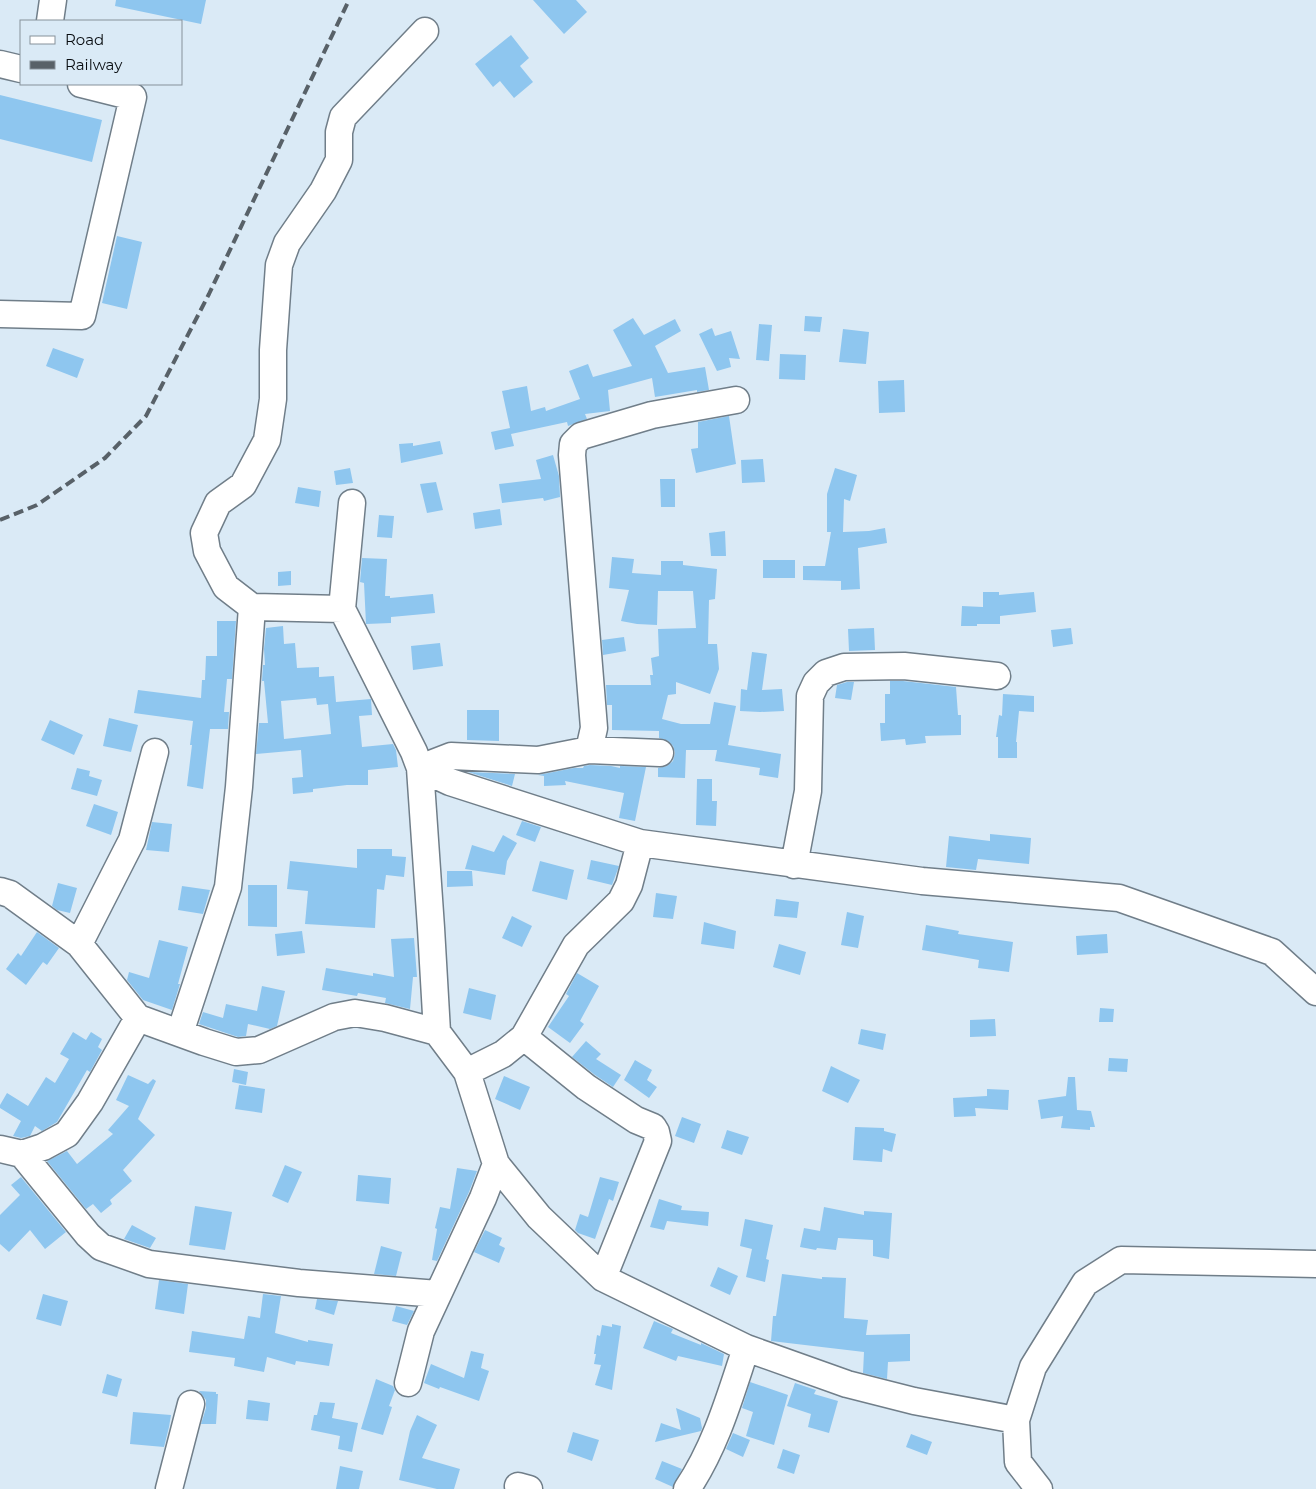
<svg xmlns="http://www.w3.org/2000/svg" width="1316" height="1489" font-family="Montserrat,sans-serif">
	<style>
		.building { fill: #8ec6ef; fill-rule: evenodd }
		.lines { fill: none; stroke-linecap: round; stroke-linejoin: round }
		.minor-casing { stroke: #707e89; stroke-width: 29 }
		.minor { stroke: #fff; stroke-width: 26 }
		.rail { stroke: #586168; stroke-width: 4; stroke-dasharray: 10 5; stroke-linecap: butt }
	</style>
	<rect width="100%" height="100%" fill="#daeaf6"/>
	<path class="building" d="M 116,0 L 206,0 L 201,24 L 115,6 Z
		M 533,0 L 576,0 L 587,12 L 564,34 Z
		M 511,35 L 529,58 L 520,66 L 533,82 L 514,98 L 500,81 L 493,87 L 475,64 Z
		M 0,95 L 102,120 L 92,162 L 0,139 Z
		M 117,236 L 142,242 L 127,309 L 102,303 Z
		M 805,316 L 822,317 L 820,332 L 804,331 Z
		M 633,318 L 644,335 L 675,319 L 681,331 L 655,346 L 668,373 L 705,367 L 709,390 L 697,392 L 697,390 L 655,397 L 652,378 L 608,390 L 610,411 L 585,414 L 587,419 L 568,426 L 567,422 L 511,434 L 514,446 L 495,450 L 491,432 L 510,428 L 502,391 L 527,386 L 531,411 L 545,407 L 546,411 L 580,399 L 569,371 L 588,364 L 593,377 L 632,366 L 613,330 Z
		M 759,324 L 772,325 L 769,361 L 756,360 Z
		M 712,328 L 715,336 L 731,331 L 740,359 L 729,358 L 731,367 L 717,371 L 699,334 Z
		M 843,329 L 869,332 L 866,364 L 839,362 Z
		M 53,348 L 84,359 L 77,378 L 46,366 Z
		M 780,354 L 806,355 L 805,380 L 779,379 Z
		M 904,380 L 905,412 L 879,413 L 878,381 Z
		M 729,416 L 736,464 L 696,473 L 691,449 L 698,448 L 698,422 Z
		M 440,441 L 443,454 L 401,463 L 399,444 L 413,443 L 413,446 Z
		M 553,455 L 559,476 L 560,497 L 544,501 L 543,498 L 502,503 L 499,484 L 541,479 L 536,460 Z
		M 763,459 L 765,482 L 742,483 L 741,460 Z
		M 350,468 L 353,483 L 336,485 L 334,471 Z
		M 835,468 L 857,475 L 850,501 L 844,499 L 843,532 L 869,531 L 885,528 L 887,543 L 858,548 L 860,589 L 841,590 L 841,581 L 803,580 L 803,566 L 825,566 L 831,532 L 827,532 L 827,494 Z
		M 660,479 L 675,479 L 675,507 L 661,507 Z
		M 436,482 L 443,510 L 427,513 L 420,484 Z
		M 298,487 L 321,491 L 319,507 L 295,503 Z
		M 500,509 L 502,525 L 475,529 L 473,513 Z
		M 379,515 L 394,516 L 392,538 L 377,537 Z
		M 725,531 L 726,556 L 711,556 L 709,533 Z
		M 612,557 L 634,559 L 632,573 L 661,575 L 661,561 L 683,561 L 683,565 L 717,569 L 715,599 L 709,600 L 708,644 L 717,644 L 719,669 L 710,694 L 676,682 L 676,694 L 668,695 L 662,719 L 681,724 L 710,724 L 714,702 L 736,706 L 728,745 L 781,754 L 778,778 L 759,775 L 760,768 L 715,761 L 717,750 L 686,750 L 685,778 L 658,777 L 658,768 L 667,766 L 673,761 L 675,753 L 673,746 L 668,741 L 659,738 L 659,731 L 612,730 L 612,705 L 607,705 L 606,685 L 651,685 L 650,675 L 653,675 L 651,658 L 659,656 L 658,629 L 696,628 L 693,591 L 658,591 L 657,625 L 637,624 L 621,621 L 629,590 L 609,588 Z
		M 362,558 L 387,559 L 385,596 L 390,596 L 390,598 L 433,594 L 435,613 L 391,617 L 391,623 L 366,624 L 364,583 L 360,582 Z
		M 763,560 L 795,560 L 795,578 L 763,578 Z
		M 291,571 L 291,585 L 278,586 L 278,572 Z
		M 983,592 L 999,592 L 999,595 L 1034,592 L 1036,612 L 1000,616 L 1000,624 L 977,624 L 977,626 L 961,626 L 962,606 L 983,607 Z
		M 217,621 L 236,621 L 232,679 L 227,679 L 224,712 L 229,712 L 228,729 L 210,729 L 203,789 L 187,786 L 192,745 L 190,745 L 193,721 L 134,713 L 138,690 L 201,698 L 202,680 L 205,680 L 206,656 L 217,656 Z
		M 283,626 L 284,644 L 295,643 L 297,668 L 319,667 L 319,677 L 334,676 L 336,702 L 371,699 L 372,715 L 359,716 L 362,747 L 393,744 L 396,750 L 398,767 L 368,770 L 368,785 L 347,785 L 313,789 L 313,792 L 293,794 L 292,778 L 303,777 L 301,750 L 256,754 L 259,723 L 268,723 L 264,681 L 262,681 L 263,665 L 265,665 L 264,649 L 266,628 ZM 316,698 L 317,705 L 328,704 L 331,734 L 284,739 L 281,701 Z
		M 874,628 L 875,650 L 849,651 L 848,629 Z
		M 1071,628 L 1073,644 L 1053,647 L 1051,630 Z
		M 624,637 L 626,651 L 603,655 L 602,640 Z
		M 440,643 L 443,666 L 413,670 L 411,646 Z
		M 752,652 L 767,654 L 762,690 L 782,689 L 784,711 L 760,712 L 740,711 L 741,689 L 747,690 Z
		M 890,681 L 903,681 L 956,687 L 958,715 L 961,715 L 961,735 L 925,736 L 926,743 L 906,745 L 905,739 L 881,741 L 880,723 L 885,723 L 885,694 L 890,694 Z
		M 847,682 L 854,682 L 851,700 L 835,698 L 837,685 Z
		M 1003,694 L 1034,696 L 1034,712 L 1019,711 L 1016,742 L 1017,742 L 1017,758 L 998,758 L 998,737 L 996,737 L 999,715 L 1002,716 Z
		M 467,710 L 499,710 L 499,741 L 467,740 Z
		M 109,718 L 138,725 L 131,752 L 103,746 Z
		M 50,720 L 83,735 L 74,755 L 41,740 Z
		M 590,765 L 611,766 L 620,768 L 620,766 L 646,767 L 635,821 L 619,818 L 624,793 L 565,781 L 566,785 L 544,786 L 544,776 L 538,775 L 574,768 L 583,768 L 584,766 Z
		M 77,768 L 90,771 L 89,776 L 102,780 L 97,796 L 71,789 Z
		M 468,772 L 515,774 L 512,786 Z
		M 697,779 L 712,779 L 712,801 L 717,801 L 716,826 L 696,825 Z
		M 94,804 L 118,812 L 111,835 L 86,826 Z
		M 522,821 L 541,827 L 535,842 L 516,835 Z
		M 152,822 L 172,824 L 169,852 L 146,850 Z
		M 990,834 L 1031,838 L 1029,864 L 978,859 L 976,870 L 946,867 L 949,836 L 990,841 Z
		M 503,835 L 517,843 L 507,861 L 505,875 L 465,869 L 472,845 L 494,852 Z
		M 357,849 L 392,849 L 392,856 L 406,857 L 404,877 L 386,875 L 384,890 L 377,889 L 375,928 L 305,924 L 308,891 L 287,889 L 290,861 L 357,868 Z
		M 591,860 L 619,866 L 612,885 L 587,879 Z
		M 540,861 L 574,870 L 567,900 L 532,891 Z
		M 447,871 L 472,871 L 473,886 L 447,887 Z
		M 58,883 L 77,888 L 70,913 L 57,910 L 52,906 Z
		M 248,885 L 277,885 L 277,927 L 248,926 Z
		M 182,886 L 210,890 L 203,914 L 178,910 Z
		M 656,893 L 677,896 L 673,919 L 653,917 Z
		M 776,899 L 799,902 L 797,918 L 774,916 Z
		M 847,912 L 864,916 L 858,948 L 841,945 Z
		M 512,916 L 532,926 L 522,947 L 502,938 Z
		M 704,922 L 736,931 L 734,949 L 701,944 Z
		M 926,925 L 959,931 L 958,934 L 1013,942 L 1009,972 L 978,968 L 979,960 L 922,950 Z
		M 302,931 L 305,953 L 277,956 L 275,934 Z
		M 37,932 L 59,948 L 47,965 L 43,962 L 26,985 L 6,969 L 18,953 L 21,956 Z
		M 1107,934 L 1108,953 L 1077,955 L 1076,936 Z
		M 414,938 L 417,977 L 413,977 L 410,1009 L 385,1003 L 386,998 L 358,993 L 357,996 L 322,990 L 326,968 L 373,976 L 373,973 L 394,977 L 391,939 Z
		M 159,940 L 188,947 L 178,984 L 180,984 L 172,1010 L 143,1000 L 127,980 L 129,972 L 149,978 Z
		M 779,944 L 806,952 L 800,975 L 773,967 Z
		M 577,973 L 599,986 L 580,1021 L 584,1024 L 570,1043 L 548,1027 L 569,996 L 566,994 Z
		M 262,986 L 285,991 L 277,1026 L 270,1029 L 248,1024 L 246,1036 L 238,1037 L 199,1024 L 203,1012 L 223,1018 L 226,1004 L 257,1011 Z
		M 469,988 L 496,995 L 491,1020 L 463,1013 Z
		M 1100,1008 L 1114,1009 L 1113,1022 L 1099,1022 Z
		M 995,1019 L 996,1036 L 970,1037 L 970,1020 Z
		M 861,1029 L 886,1034 L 883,1050 L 858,1044 Z
		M 73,1032 L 86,1040 L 91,1032 L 102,1039 L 98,1047 L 102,1050 L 90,1072 L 87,1070 L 57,1122 L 42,1131 L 35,1126 L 30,1136 L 21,1138 L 13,1136 L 21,1121 L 0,1108 L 0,1105 L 7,1093 L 28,1106 L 46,1077 L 55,1083 L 69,1059 L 60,1054 Z
		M 586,1041 L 601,1054 L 596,1059 L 621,1075 L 613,1087 L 595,1075 L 572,1057 Z
		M 1109,1058 L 1128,1059 L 1127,1072 L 1108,1071 Z
		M 635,1060 L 652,1070 L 647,1080 L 657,1087 L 649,1098 L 624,1080 Z
		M 831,1066 L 860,1080 L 848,1103 L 822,1091 Z
		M 234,1069 L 248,1072 L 246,1085 L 232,1082 Z
		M 128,1075 L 148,1084 L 153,1079 L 156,1081 L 138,1119 L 155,1135 L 123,1170 L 132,1181 L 110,1200 L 112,1204 L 101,1213 L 93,1204 L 86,1209 L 47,1161 L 67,1151 L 77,1164 L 113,1134 L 108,1130 L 129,1106 L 116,1100 Z
		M 504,1076 L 530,1087 L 520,1110 L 495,1099 Z
		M 1068,1077 L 1075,1077 L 1077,1110 L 1091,1111 L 1095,1127 L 1090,1127 L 1090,1130 L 1061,1128 L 1063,1116 L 1041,1119 L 1038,1100 L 1066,1096 Z
		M 239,1085 L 265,1089 L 262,1113 L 235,1109 Z
		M 987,1089 L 1009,1090 L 1008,1110 L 975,1108 L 976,1116 L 954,1117 L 953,1098 L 987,1096 Z
		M 682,1117 L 701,1124 L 694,1143 L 675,1136 Z
		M 855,1127 L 884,1128 L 884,1131 L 896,1134 L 892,1152 L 883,1149 L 882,1162 L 853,1160 Z
		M 727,1130 L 749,1137 L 742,1155 L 721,1148 Z
		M 285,1165 L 302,1172 L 288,1203 L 272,1196 Z
		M 457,1168 L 477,1171 L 469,1192 L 437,1261 L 432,1260 L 437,1229 L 435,1228 L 440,1207 L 450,1209 Z
		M 358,1175 L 391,1178 L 389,1204 L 356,1201 Z
		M 21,1177 L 66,1232 L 45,1249 L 30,1230 L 9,1252 L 0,1244 L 0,1215 L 20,1195 L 11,1185 Z
		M 600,1177 L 619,1182 L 613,1201 L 609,1199 L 595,1239 L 578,1233 L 575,1230 L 580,1214 L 588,1217 Z
		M 659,1199 L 682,1206 L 681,1210 L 709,1212 L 708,1226 L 667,1221 L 664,1230 L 650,1227 Z
		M 195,1206 L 232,1212 L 225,1250 L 189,1245 Z
		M 824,1207 L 864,1215 L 864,1211 L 892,1213 L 889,1259 L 873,1256 L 873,1240 L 838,1238 L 836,1250 L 817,1248 L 816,1250 L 800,1247 L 804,1228 L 820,1231 Z
		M 745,1219 L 773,1225 L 766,1259 L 769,1260 L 765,1282 L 746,1277 L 752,1249 L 740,1246 Z
		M 132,1225 L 156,1238 L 150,1248 L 124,1239 Z
		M 485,1230 L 502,1238 L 499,1245 L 505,1248 L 499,1263 L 474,1252 Z
		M 381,1246 L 402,1252 L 396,1276 L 374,1274 Z
		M 718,1267 L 738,1276 L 730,1295 L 710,1286 Z
		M 782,1274 L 822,1279 L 822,1277 L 846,1278 L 844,1318 L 868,1320 L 866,1335 L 910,1334 L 910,1361 L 888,1362 L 887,1379 L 863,1373 L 864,1352 L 771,1341 L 773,1316 L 776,1316 Z
		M 159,1280 L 188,1284 L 184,1314 L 155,1309 Z
		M 43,1294 L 68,1301 L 61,1326 L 36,1319 Z
		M 263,1294 L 281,1296 L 275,1333 L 308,1342 L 308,1340 L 333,1344 L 329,1366 L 296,1361 L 295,1365 L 267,1357 L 264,1372 L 234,1366 L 235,1358 L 189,1352 L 192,1331 L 244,1339 L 248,1316 L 260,1318 Z
		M 317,1299 L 338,1301 L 334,1315 L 315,1309 Z
		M 396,1306 L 414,1311 L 407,1325 L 392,1321 Z
		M 654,1321 L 673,1329 L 671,1333 L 701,1345 L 701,1343 L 724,1354 L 722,1366 L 678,1356 L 676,1361 L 643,1348 Z
		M 612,1324 L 621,1326 L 612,1390 L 595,1385 L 601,1365 L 594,1364 L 596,1354 L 594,1354 L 597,1335 L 600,1336 L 602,1325 L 612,1327 Z
		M 471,1351 L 484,1354 L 481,1368 L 489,1371 L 479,1401 L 440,1387 L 439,1389 L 424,1383 L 431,1364 L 464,1378 Z
		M 107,1374 L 122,1379 L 117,1397 L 102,1393 Z
		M 376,1379 L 393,1386 L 395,1390 L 389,1406 L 392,1407 L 383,1435 L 361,1429 Z
		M 750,1382 L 788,1395 L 774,1445 L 746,1436 L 753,1412 L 742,1408 Z
		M 795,1383 L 816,1390 L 814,1394 L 838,1401 L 829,1433 L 808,1427 L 811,1414 L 787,1406 Z
		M 199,1391 L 216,1392 L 216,1394 L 218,1394 L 216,1424 L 201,1424 L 206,1408 L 206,1400 Z
		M 248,1400 L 270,1403 L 268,1421 L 246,1419 Z
		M 320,1402 L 335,1403 L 332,1418 L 358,1423 L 352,1452 L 338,1449 L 340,1436 L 311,1430 L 314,1415 L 317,1415 Z
		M 676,1408 L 700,1418 L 702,1428 L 701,1431 L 655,1442 L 661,1423 L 681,1430 Z
		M 133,1412 L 171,1415 L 169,1427 L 164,1447 L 130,1444 Z
		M 417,1415 L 437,1425 L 422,1458 L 460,1469 L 454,1489 L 437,1489 L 399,1480 L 410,1431 Z
		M 573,1432 L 599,1440 L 592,1461 L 567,1452 Z
		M 733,1433 L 750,1440 L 743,1457 L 726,1449 Z
		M 911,1434 L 932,1442 L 927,1455 L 906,1447 Z
		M 783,1449 L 800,1455 L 794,1474 L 777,1468 Z
		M 662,1461 L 682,1469 L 673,1487 L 655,1479 Z
		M 340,1466 L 363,1471 L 359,1489 L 336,1489 Z"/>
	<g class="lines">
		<g class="minor-casing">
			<path id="minor" d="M 50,21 L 53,0
				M 0,64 L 21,69
				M 0,314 L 82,316 L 133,97 L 81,84
				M 352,503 L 342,609 L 414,752 L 420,768 L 431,928 L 437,1032 L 467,1072 L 496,1164 L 539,1217 L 603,1278 L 746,1348 L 847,1384 L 914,1401 L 1016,1420
				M 342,609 L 252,607 L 226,587 L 207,551 L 204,533 L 218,503 L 243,485 L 267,440 L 273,399 L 273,350 L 279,265 L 287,243 L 323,191 L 339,160 L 339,132 L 343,117 L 425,31
				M 589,750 L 594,728 L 572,455 L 573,444 L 581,436 L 652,415 L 736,400
				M 420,768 L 450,782 L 640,843 L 922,881 L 1119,898 L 1272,952 L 1316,992
				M 420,768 L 451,756 L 538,760 L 589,750 L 660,753
				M 794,865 L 808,791 L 810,696 L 816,683 L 826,673 L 844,667 L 904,666 L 997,676
				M 0,891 L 10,894 L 79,944 L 138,1018 L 204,1042 L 236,1052 L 259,1050 L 334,1017 L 355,1013 L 385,1018 L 437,1032
				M 79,944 L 132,840 L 155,752
				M 180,1033 L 228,887 L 239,787 L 252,607
				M 524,1037 L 586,1087 L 636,1120 L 653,1127 L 656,1132 L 658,1141 L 603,1278
				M 467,1072 L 503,1054 L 524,1037 L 576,945 L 621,901 L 629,885 L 640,843
				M 0,1149 L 22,1154 L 43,1147 L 67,1134 L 90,1102 L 138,1018
				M 22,1154 L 88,1235 L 101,1247 L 149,1264 L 299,1283 L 438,1294
				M 408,1383 L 421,1331 L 483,1198 L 496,1164
				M 518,1486 L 529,1489
				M 169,1489 L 191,1404
				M 687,1489 C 716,1446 730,1396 746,1348
				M 1039,1489 L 1018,1462 L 1016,1420 L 1033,1367 L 1085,1283 L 1121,1260 L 1316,1264"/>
		</g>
		<use href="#minor" class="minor"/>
		<path class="rail" d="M 0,520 L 37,505 L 105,458 L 146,416 L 209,294 L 349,0"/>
	</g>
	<rect x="20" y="20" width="162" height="65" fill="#daeaf6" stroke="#86919a"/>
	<rect x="30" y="36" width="25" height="8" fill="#ffffff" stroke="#86919a"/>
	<text x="65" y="45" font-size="15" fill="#080c10">Road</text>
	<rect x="30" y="61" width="25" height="8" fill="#586168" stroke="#86919a"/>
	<text x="65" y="70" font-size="15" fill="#080c10">Railway</text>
</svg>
